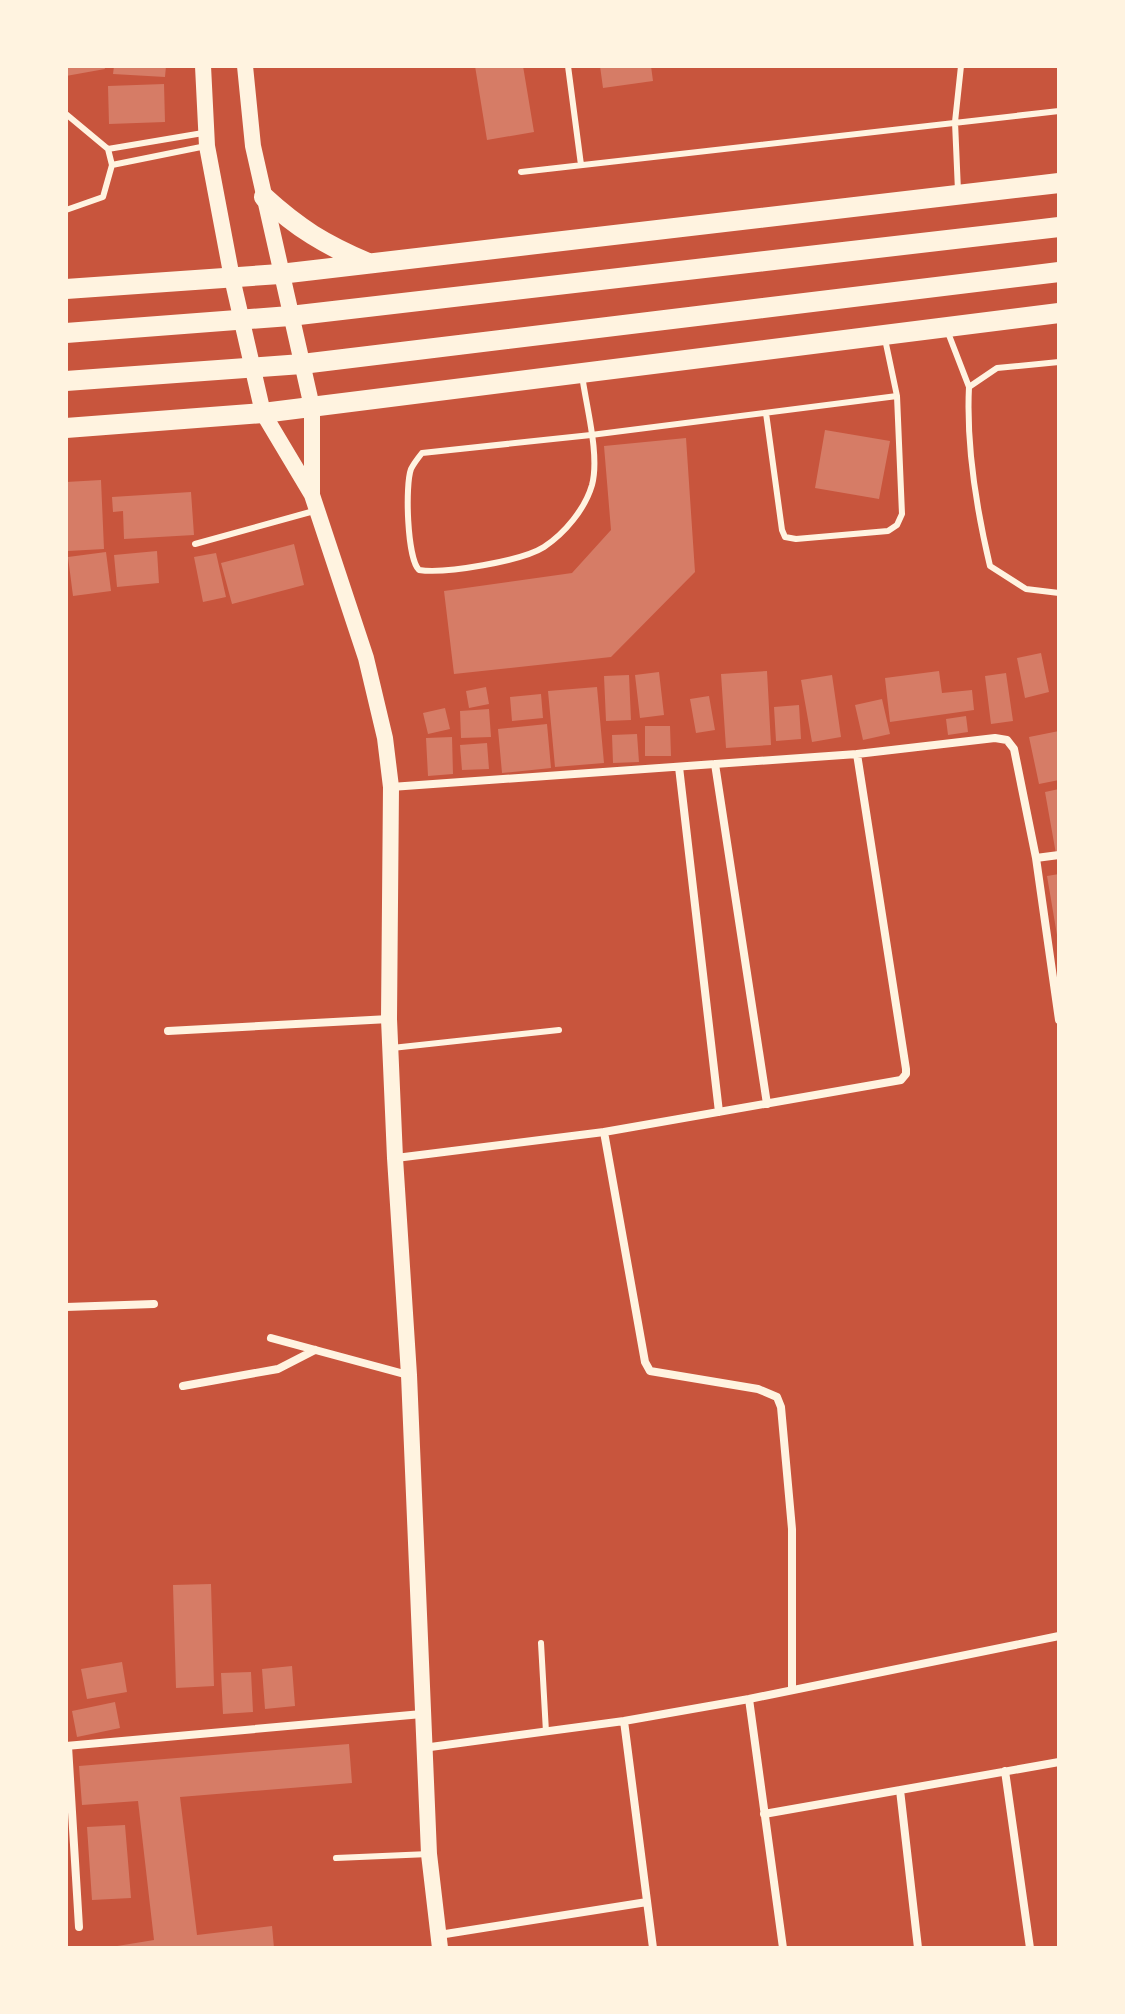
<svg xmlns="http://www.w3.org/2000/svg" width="1125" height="2014" font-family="'Roboto Condensed',sans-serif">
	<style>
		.building { fill: #d67c66 }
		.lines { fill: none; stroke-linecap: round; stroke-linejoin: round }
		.service { stroke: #fff3e0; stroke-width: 6 }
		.minor { stroke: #fff3e0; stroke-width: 8 }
		.secondary { stroke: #fff3e0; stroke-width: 16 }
		.primary { stroke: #fff3e0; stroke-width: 20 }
	</style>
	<rect width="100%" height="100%" fill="#c8553d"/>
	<path class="building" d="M 66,66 L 104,66 L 105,69 L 66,76 Z
		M 114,66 L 166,66 L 165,77 L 113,74 Z
		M 475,66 L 523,66 L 534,132 L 487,140 Z
		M 600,66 L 651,66 L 653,81 L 603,88 Z
		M 164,84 L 165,122 L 109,124 L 108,86 Z
		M 825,430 L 890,441 L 879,499 L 815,488 Z
		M 686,438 L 695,572 L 611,657 L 454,674 L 444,591 L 572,573 L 611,530 L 604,446 Z
		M 101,480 L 104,549 L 68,551 L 66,482 Z
		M 191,492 L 194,535 L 124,539 L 123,511 L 113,512 L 112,497 Z
		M 294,544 L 304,585 L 232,604 L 221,563 Z
		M 157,551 L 159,583 L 117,587 L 114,555 Z
		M 106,552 L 111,591 L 73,596 L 68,557 Z
		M 216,553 L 226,597 L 203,602 L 194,557 Z
		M 1041,653 L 1049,692 L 1025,698 L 1017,658 Z
		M 767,671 L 771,745 L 726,748 L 721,674 Z
		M 939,671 L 942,693 L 972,690 L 974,710 L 890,722 L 885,678 Z
		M 659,672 L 664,715 L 640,718 L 635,675 Z
		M 1006,673 L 1013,721 L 991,724 L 985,676 Z
		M 629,675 L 631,720 L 606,721 L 604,676 Z
		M 832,675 L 841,737 L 812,742 L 801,680 Z
		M 486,687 L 489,704 L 469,708 L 466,691 Z
		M 597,687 L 604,763 L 555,767 L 548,691 Z
		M 541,694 L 543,718 L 512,721 L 510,697 Z
		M 709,696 L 715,730 L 696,733 L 690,699 Z
		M 882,699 L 890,734 L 863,740 L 855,705 Z
		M 799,705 L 801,739 L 776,741 L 774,707 Z
		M 445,708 L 450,729 L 428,734 L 423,713 Z
		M 489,709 L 491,737 L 461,738 L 460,711 Z
		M 966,716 L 968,732 L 948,735 L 946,719 Z
		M 547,724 L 551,768 L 502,773 L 498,729 Z
		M 645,726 L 670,726 L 671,756 L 645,756 Z
		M 1059,731 L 1059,780 L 1039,784 L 1029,737 Z
		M 637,734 L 639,762 L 613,763 L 612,735 Z
		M 452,737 L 453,774 L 428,776 L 426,738 Z
		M 487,743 L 489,769 L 462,770 L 460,745 Z
		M 1059,789 L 1059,853 L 1056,854 L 1045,792 Z
		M 1059,874 L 1059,935 L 1057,935 L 1047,876 Z
		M 211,1584 L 214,1686 L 176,1688 L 173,1585 Z
		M 122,1662 L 127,1692 L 87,1699 L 81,1669 Z
		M 292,1666 L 295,1706 L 265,1709 L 262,1669 Z
		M 251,1672 L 253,1712 L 223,1714 L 221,1673 Z
		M 115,1702 L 120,1728 L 77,1737 L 72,1711 Z
		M 349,1744 L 352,1783 L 180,1797 L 197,1935 L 272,1926 L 274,1948 L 105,1948 L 154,1940 L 138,1801 L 82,1805 L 79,1766 Z
		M 125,1825 L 131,1898 L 92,1900 L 87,1827 Z"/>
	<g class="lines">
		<path class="service" d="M 568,66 L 581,165
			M 66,114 L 108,149 L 112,165 L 103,197 L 66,210
			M 108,149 L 203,133
			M 112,165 L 206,146
			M 521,172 L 1059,111
			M 958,191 L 955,122 L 961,66
			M 947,330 L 969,387
			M 1059,362 L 997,368 L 969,387 C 966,447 976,507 990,566 L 1026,589 L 1059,593
			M 582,375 C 586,406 600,455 592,485 C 585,509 565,533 544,547 C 522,561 445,574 419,570 C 407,558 405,485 411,469 C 414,463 418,458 422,453 L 591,435 L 897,396
			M 766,413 L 782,530 L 785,537 L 796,539 L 888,531 L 897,525 L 902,514 L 897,396 L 885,339
			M 195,544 L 314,511
			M 392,1048 L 559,1030
			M 541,1643 L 546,1732
			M 336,1858 L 429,1854"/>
		<path class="minor" d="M 715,764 L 767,1104
			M 679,767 L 719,1112
			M 391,787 L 857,754 L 995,738 L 1007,740 L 1014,749 L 1036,858 L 1059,1020
			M 1036,858 L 1059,855
			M 168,1031 L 389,1019
			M 604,1132 L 645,1362 L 650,1371 L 758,1389 L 777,1397 L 781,1407 L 792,1529 L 792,1688
			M 396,1158 L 604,1132 L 901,1080 L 906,1074 L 906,1069 L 857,754
			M 66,1307 L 154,1304
			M 271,1338 L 408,1375
			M 183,1386 L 278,1369 L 315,1350
			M 749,1699 L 783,1948
			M 624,1721 L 653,1948
			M 66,1746 L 422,1714
			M 68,1746 L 79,1927
			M 423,1748 L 624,1721 L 749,1699 L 1059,1636
			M 1005,1771 L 1030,1948
			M 900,1790 L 918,1948
			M 764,1814 L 1059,1762
			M 439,1935 L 647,1902"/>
		<path class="secondary" d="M 203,66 L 207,146 L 232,278 L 263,413 L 312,495 L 366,658 L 385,738 L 391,787 L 389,1019 L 395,1158 L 409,1375 L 429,1854 L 440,1948
			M 245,66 L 253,146 L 312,407 L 312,493"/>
		<path class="primary" d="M 264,197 C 299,229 324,244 368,263
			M 66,289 L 280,274 L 1059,183
			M 66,333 L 290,316 L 1059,227
			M 66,381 L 302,364 L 1059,272
			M 66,428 L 263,413 L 1059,313"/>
	</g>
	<rect width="1125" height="2014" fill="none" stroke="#fff3e0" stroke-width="136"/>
</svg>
